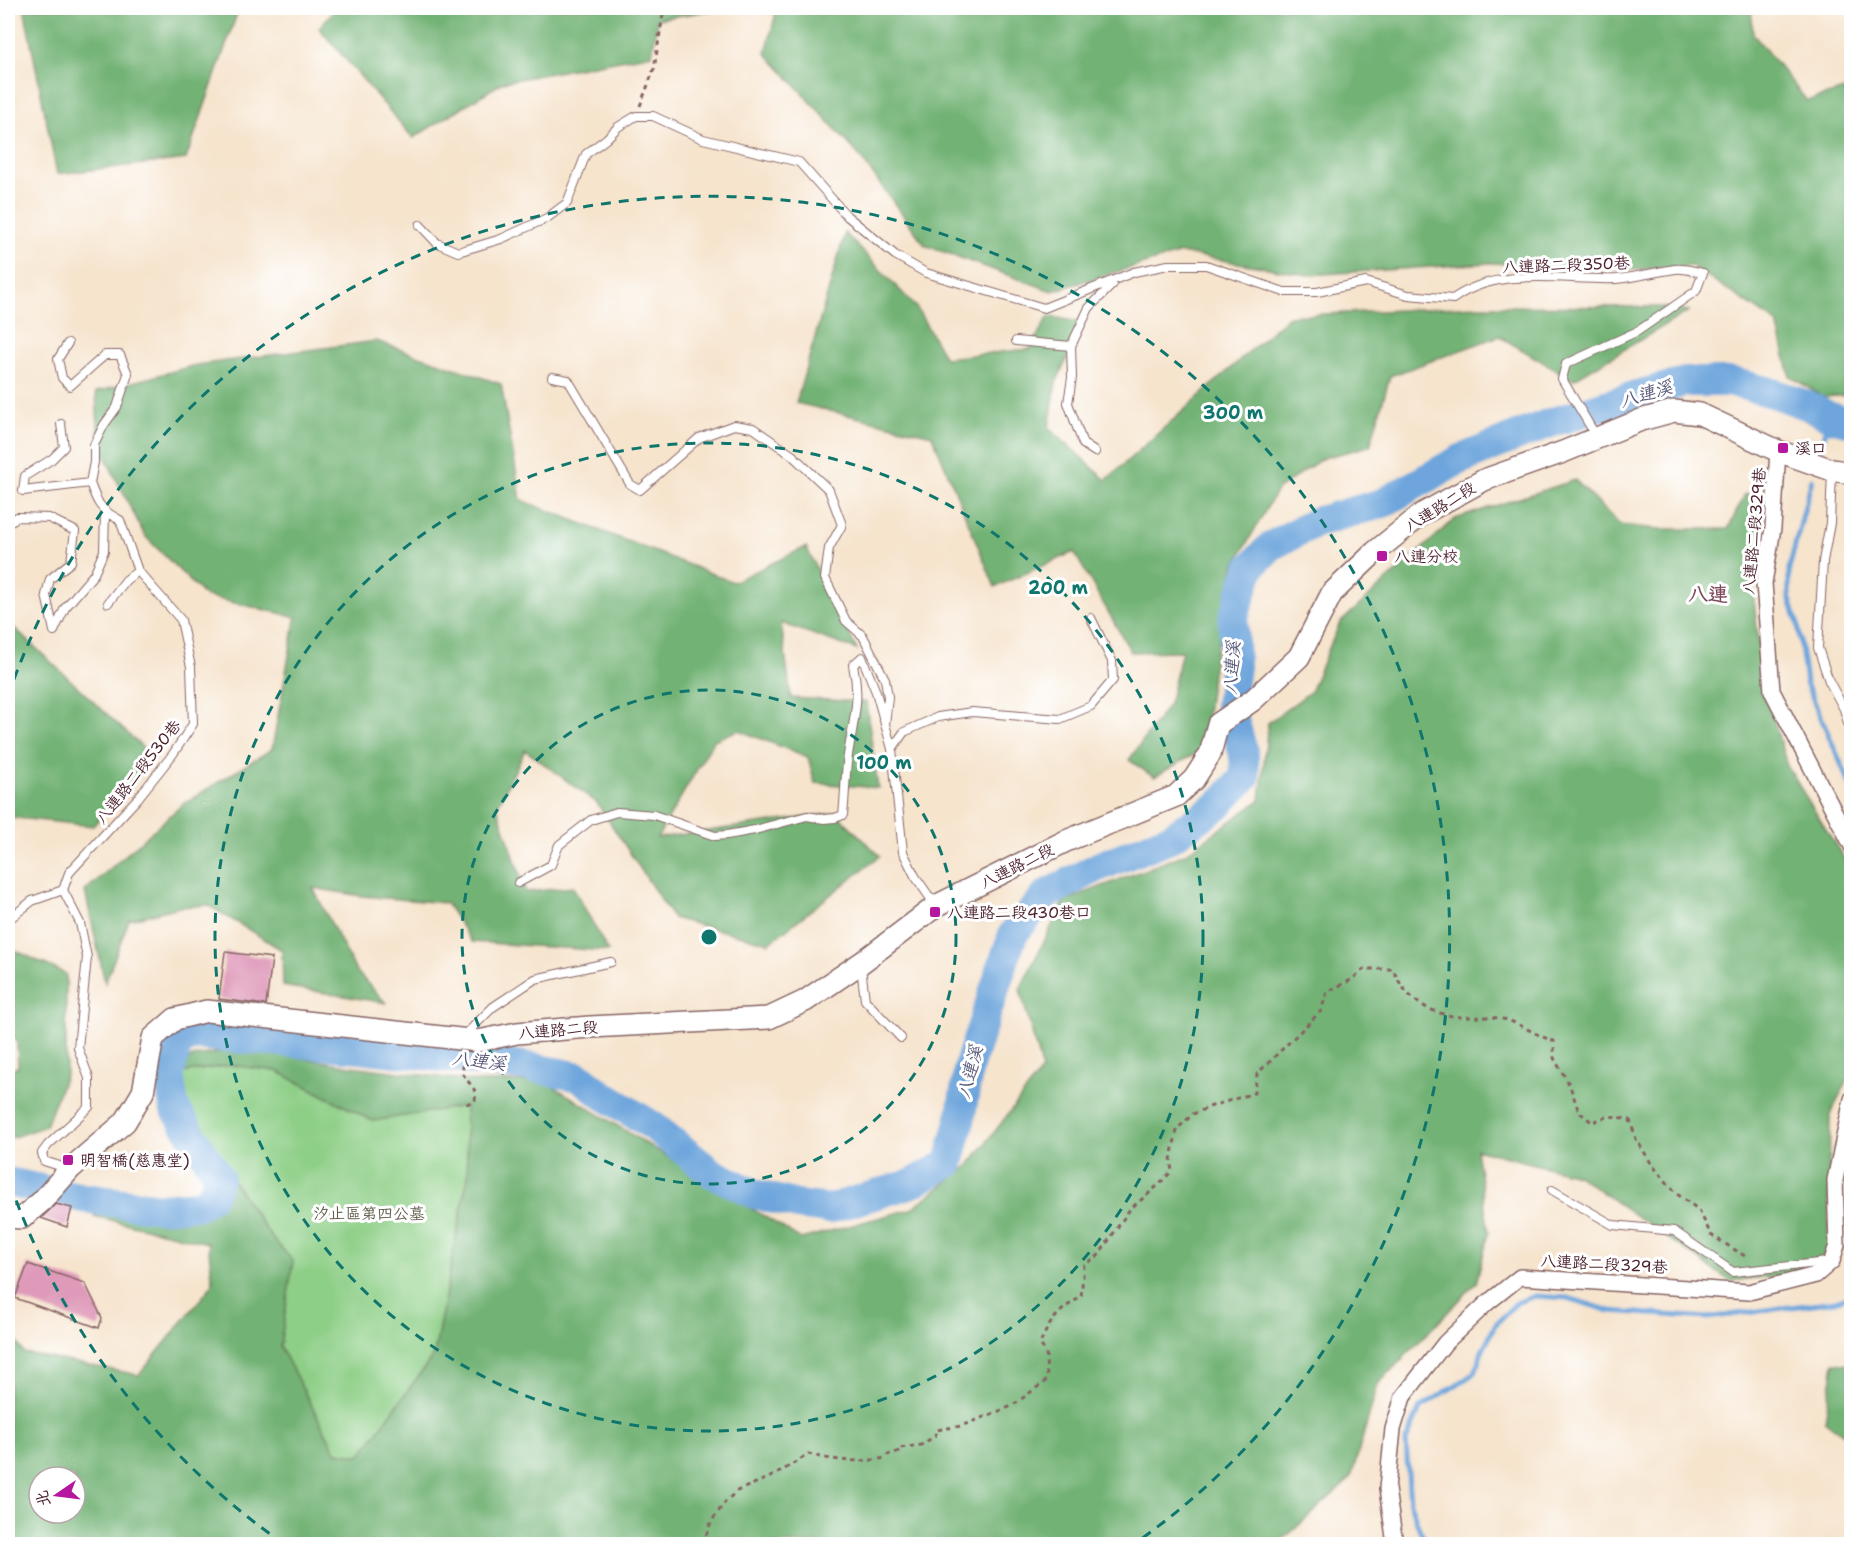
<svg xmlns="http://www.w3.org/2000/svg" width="1859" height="1552" font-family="'Shantell Sans','LXGW WenKai TC',sans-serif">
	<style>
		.green { fill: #8ecf87; stroke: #6c7759; stroke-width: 1.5 }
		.forest { fill: #72b274; stroke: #5e6850; stroke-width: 1.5; fill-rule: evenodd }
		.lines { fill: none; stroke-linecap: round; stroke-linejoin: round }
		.stream { stroke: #6da5dc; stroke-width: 5 }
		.river { stroke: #6da5dc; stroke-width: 30 }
		.building { fill: #df9aba }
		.lane-casing { stroke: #866464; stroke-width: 10 }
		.street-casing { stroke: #866464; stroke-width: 18 }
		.secondary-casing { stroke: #866464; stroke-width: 24 }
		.path { stroke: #866464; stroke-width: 3; stroke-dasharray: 4.5 4.5; stroke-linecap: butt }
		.lane { stroke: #fff; stroke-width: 8 }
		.street { stroke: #fff; stroke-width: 15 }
		.secondary { stroke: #fff; stroke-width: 21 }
		.ring { fill: none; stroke: #0f766e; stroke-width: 3; stroke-dasharray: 10 8 }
		.poi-dot { fill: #b5179e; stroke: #fff; stroke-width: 2 }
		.labels { text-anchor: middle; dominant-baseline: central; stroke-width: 6; stroke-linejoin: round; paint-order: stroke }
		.street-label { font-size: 16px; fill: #4a1f2b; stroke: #fff }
		.poi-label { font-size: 16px; fill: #4a1f2b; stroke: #fff; text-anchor: start }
		.park-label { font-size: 16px; fill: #625d4b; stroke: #fff }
		.water-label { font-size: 18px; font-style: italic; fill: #5a5b7b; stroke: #fff }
		.quarter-label { font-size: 20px; font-weight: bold; fill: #7e4a5d; stroke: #fff }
		.centre { fill: #0f766e; stroke: #fff; stroke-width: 3 }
		.ring-label { font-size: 18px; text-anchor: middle; font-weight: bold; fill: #0f766e; stroke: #fff; stroke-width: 6; stroke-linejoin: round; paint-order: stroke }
	</style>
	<rect width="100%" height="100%" fill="#fff"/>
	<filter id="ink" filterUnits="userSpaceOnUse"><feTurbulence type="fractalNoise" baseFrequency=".0167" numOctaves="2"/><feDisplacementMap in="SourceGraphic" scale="12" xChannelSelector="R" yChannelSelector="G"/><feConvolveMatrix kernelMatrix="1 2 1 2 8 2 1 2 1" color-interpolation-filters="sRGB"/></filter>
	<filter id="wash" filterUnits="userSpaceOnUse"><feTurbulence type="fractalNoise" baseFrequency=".008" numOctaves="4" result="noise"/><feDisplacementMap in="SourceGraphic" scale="24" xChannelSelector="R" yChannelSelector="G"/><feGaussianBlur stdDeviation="1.35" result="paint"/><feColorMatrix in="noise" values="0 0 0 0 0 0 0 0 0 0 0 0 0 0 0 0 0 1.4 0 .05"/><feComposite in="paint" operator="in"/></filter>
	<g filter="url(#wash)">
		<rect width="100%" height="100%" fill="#f6e4cd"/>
		<path class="green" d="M 231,1065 L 277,1071 L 373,1121 L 465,1105 L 468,1176 L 434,1355 L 360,1456 L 336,1452 L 280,1346 L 293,1261 L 271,1237 L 175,1095 L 181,1073 Z"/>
		<path class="forest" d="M 24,8 L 239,8 L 186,159 L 57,174 Z
			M 336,8 L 1751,8 L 1753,34 L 1807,101 L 1851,88 L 1851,395 L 1823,397 L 1790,376 L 1777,323 L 1692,266 L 1631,270 L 1491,263 L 1308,275 L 1181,253 L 1052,291 L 925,245 L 858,154 L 766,53 L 776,13 L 725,8 L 658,19 L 652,54 L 503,82 L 413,138 L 319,28 Z
			M 845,233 L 916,307 L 945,358 L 1030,349 L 1049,316 L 1083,323 L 1056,383 L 1049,428 L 1106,480 L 1289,316 L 1476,306 L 1657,307 L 1689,311 L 1573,380 L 1499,336 L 1390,376 L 1370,446 L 1323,458 L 1277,490 L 1234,566 L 1214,661 L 1202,750 L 1154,777 L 1129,760 L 1169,704 L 1182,651 L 1131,652 L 1074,552 L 995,587 L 932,435 L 796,403 Z
			M 376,341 L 501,384 L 521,500 L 733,582 L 806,547 L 857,650 L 781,623 L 791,698 L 866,702 L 878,788 L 815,783 L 808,757 L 738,730 L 714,740 L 657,838 L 836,813 L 880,856 L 769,943 L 673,918 L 597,803 L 525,750 L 497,807 L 526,892 L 573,887 L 608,951 L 472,942 L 446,903 L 361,896 L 313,888 L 356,971 L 386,1003 L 283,986 L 282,950 L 208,905 L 179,907 L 129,920 L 105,983 L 85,891 L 183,804 L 272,749 L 296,617 L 205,596 L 145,536 L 99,445 L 96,392 L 196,365 Z
			M 1575,480 L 1620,525 L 1657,529 L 1728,529 L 1745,494 L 1763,498 L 1752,582 L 1763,683 L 1787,766 L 1851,870 L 1851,1074 L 1830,1115 L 1828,1254 L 1784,1275 L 1730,1281 L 1577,1175 L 1476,1149 L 1489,1233 L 1476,1283 L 1378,1384 L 1351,1478 L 1278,1544 L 8,1544 L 8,1393 L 10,1384 L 8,1375 L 8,1328 L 24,1353 L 139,1375 L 213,1284 L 208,1243 L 94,1216 L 98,1209 L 201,1217 L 222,1204 L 214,1169 L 170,1104 L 171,1077 L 192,1057 L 240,1048 L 351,1066 L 479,1082 L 545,1081 L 801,1239 L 911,1209 L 969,1165 L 1042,1070 L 1020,989 L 1064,901 L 1185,854 L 1260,800 L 1268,723 L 1310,692 L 1340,623 L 1455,519 ZM 231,1065 L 277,1071 L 373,1121 L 465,1106 L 468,1176 L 434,1355 L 360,1456 L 336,1452 L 280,1346 L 293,1261 L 271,1237 L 175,1095 L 181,1073 ZM 39,1477 L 75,1477 L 75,1513 L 39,1513 Z
			M 8,622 L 154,758 L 93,826 L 8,817 Z
			M 8,947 L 66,974 L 66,1073 L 46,1126 L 8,1139 L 8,1070 L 18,1067 L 17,1042 L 8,1027 Z
			M 1834,1363 L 1851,1365 L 1851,1439 L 1825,1421 Z"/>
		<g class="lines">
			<path class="stream" d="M 1820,450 L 1830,417
				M 1812,479 L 1789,569 L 1789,596 L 1798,625 L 1806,683 L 1852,789
				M 1427,1544 L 1420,1531 L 1410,1503 L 1406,1441 L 1420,1408 L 1475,1373 L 1482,1351 L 1495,1325 L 1516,1303 L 1535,1296 L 1568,1298 L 1610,1311 L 1707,1318 L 1836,1301 L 1852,1295"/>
			<path class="river" d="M 8,1182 L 83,1198 L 160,1208 L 199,1205 L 211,1197 L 219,1177 L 174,1107 L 169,1074 L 178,1043 L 194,1035 L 360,1048 L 524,1066 L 580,1077 L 603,1095 L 653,1126 L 712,1173 L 755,1194 L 797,1205 L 829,1209 L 913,1183 L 949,1163 L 960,1121 L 969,1065 L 1013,934 L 1047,894 L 1100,866 L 1170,838 L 1217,806 L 1245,777 L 1244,755 L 1230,705 L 1235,666 L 1233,619 L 1250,568 L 1271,546 L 1316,522 L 1383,503 L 1459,460 L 1547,424 L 1634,396 L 1685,382 L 1732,382 L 1776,394 L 1814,408 L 1830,417 L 1852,422"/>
		</g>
		<g id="blocks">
			<path class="building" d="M 225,952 L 272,958 L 266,1005 L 219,999 Z
				M 56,1204 L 72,1208 L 67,1227 L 41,1218 Z
				M 28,1264 L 85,1283 L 102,1318 L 99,1328 L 15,1298 Z"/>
		</g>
	</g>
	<g filter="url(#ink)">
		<use href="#blocks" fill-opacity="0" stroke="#866464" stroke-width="1.5"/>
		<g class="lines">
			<g class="lane-casing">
				<path id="lane" d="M 420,225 L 437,243 L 458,252 L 501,239 L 547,218 L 567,203 L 586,154 L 606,139 L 618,127 L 636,116 L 653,116 L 703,139 L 799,162 L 847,216 L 895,255 L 926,273 L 1044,308 L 1134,272 L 1168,265 L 1206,265 L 1284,292 L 1317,292 L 1366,282 L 1408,295 L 1453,299 C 1500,265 1562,281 1616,279 C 1636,277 1655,272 1675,269 C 1684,268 1694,271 1703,273 L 1696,291 L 1638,331 L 1566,364 L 1562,379 L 1596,436
					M 1016,341 L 1071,346
					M 68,343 L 58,359 L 62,378 L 70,386 L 105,355 L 120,355 L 128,374 L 117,407 L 104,425 L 94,445 L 94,462 L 90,483
					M 552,377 L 568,380 L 630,484 L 640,490 L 699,438 L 734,425 L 753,428 L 792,455 L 829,490 L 842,525 L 829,548 L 825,578 L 846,621 L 863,636 L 885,679 L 888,697 L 885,725
					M 61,424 L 64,447 L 52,459 L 25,476 L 23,491 L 90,483 C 97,503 100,510 120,520 L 138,571 L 181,620 L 191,667 L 193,724 L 173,754 L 138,798 L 69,873 L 63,890 L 80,923 L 87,957 L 78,1048 L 89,1078 L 89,1107 L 48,1145 L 42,1153 L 44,1161 L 69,1169
					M 1095,452 L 1083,444 L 1068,403 L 1072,378 L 1071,346 L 1089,308 L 1113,284
					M 1832,471 L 1830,523 L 1823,561 L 1818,648 L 1829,681 L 1844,709 L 1852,738
					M 8,523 L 17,517 L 49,518 L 75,531 L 71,562 L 50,579 L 46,595 L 54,631 L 65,608 L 94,574 L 104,551 L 105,513
					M 108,603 L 126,580 L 138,571
					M 518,883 L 551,865 L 559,845 L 591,820 L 617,812 L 654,815 L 715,836 L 727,835 L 755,830 L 807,816 L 824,819 L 835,818 L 843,815 C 845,798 845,780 847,763 C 851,727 862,703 853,665 L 862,657 L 876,692 L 892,749
					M 935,905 L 915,876 L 903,852 L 892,749 L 904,732 L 938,717 L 972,712 L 1060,719 L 1091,706 L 1113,680 L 1112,661 L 1091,618
					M 8,920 L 32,901 L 63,890
					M 861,967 L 865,1000 L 901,1038
					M 464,1036 L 493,1007 L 535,979 L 611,962
					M 1552,1190 L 1613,1225 L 1674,1231 L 1733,1272 L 1828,1262"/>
			</g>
			<g class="street-casing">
				<path id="street" d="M 1778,451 L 1773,528 L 1764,583 L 1772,691 L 1852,846
					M 1395,1544 L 1387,1489 L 1393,1429 L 1403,1397 L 1445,1343 L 1486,1304 L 1520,1277 L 1749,1292 L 1816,1275 L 1832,1261 L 1837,1245 L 1835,1180 L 1852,1099"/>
			</g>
			<g class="secondary-casing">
				<path id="secondary" d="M 8,1217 L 22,1218 L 42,1201 L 70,1169 L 125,1122 L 143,1092 L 153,1038 L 175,1019 L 207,1011 L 478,1041 L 517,1033 L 590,1027 L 769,1018 L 805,1001 L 861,963 L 936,906 L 1066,841 L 1176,796 L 1194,779 L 1210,754 L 1218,724 L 1253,700 L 1299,657 L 1332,593 L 1375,552 L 1422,514 L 1484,480 L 1563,452 L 1641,420 L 1674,411 L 1700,414 L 1778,451 L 1832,470 L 1852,473"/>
			</g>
			<path class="path" d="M 640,106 L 654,69 L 664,8
				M 465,1056 L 462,1073 L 476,1092 L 475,1100 L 465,1105
				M 703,1544 L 711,1522 L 726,1501 L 737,1491 L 775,1475 L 809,1454 C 833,1461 860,1463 885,1458 L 887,1455 L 900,1451 L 900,1448 L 921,1445 L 935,1436 L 936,1430 L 961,1426 L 1012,1406 L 1047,1380 L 1046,1353 L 1040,1344 C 1049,1321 1060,1309 1081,1297 L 1084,1265 L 1098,1256 L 1130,1209 L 1153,1190 L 1172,1171 C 1169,1156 1175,1144 1177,1129 L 1193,1114 L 1212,1106 L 1254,1093 L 1257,1074 L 1321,1011 L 1327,992 L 1351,980 L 1364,969 L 1393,969 C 1405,999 1428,1014 1461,1017 C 1477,1018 1490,1015 1507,1020 C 1523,1025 1537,1036 1554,1041 L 1554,1058 L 1570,1086 L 1579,1112 L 1593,1123 C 1605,1114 1616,1116 1630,1120 L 1636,1139 L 1653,1166 L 1677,1194 L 1699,1210 L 1711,1235 L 1748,1258"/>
			<use href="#lane" class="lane"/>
			<use href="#street" class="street"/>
			<use href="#secondary" class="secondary"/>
		</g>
	</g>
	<g class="ring">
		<circle cx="709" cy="937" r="247"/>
		<circle cx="709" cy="937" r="494"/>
		<path d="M284 1544A741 741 0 0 1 8 1178M8 696A741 741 0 1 1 1134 1544"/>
	</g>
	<g class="poi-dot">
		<rect x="1777" y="442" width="12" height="12" rx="3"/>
		<rect x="1376" y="550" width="12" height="12" rx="3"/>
		<rect x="929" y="906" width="12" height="12" rx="3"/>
		<rect x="62" y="1154" width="12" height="12" rx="3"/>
	</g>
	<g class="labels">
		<g class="street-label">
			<text transform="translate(1566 265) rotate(-2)">八連路二段350巷</text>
			<text transform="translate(1440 507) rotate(-32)">八連路二段</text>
			<text transform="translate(1754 531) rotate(-85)">八連路二段329巷</text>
			<text transform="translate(138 772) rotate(-52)">八連路二段530巷</text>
			<text transform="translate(1017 866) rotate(-27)">八連路二段</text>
			<text transform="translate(558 1030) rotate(-5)">八連路二段</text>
			<text transform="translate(1604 1264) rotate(3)">八連路二段329巷</text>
		</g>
		<g class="poi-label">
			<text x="1795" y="448">溪口</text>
			<text x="1394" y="556">八連分校</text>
			<text x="947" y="912">八連路二段430巷口</text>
			<text x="80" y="1160">明智橋(慈惠堂)</text>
		</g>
		<g class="park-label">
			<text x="369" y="1213">汐止區第四公墓</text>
		</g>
		<g class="water-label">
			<text transform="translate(1646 394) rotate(-17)">八連溪</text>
			<text transform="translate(1232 668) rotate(-87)">八連溪</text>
			<text transform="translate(479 1061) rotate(6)">八連溪</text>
			<text transform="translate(970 1072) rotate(-76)">八連溪</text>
		</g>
		<g class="quarter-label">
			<text x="1708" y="594">八連</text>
		</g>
	</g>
	<circle cx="709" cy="937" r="9" class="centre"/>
	<g class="ring-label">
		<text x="1233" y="419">300 m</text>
		<text x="1058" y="594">200 m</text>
		<text x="884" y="769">100 m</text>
	</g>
	<rect width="1859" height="1552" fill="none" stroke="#fff" stroke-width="30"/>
	<g transform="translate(57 1495) rotate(256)"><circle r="28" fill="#ffffff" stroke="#b7a5aa" stroke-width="1.5"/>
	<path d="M0-4.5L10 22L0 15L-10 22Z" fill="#b5179e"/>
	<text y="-9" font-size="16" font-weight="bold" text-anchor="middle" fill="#4a1f2b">北</text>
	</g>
</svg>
